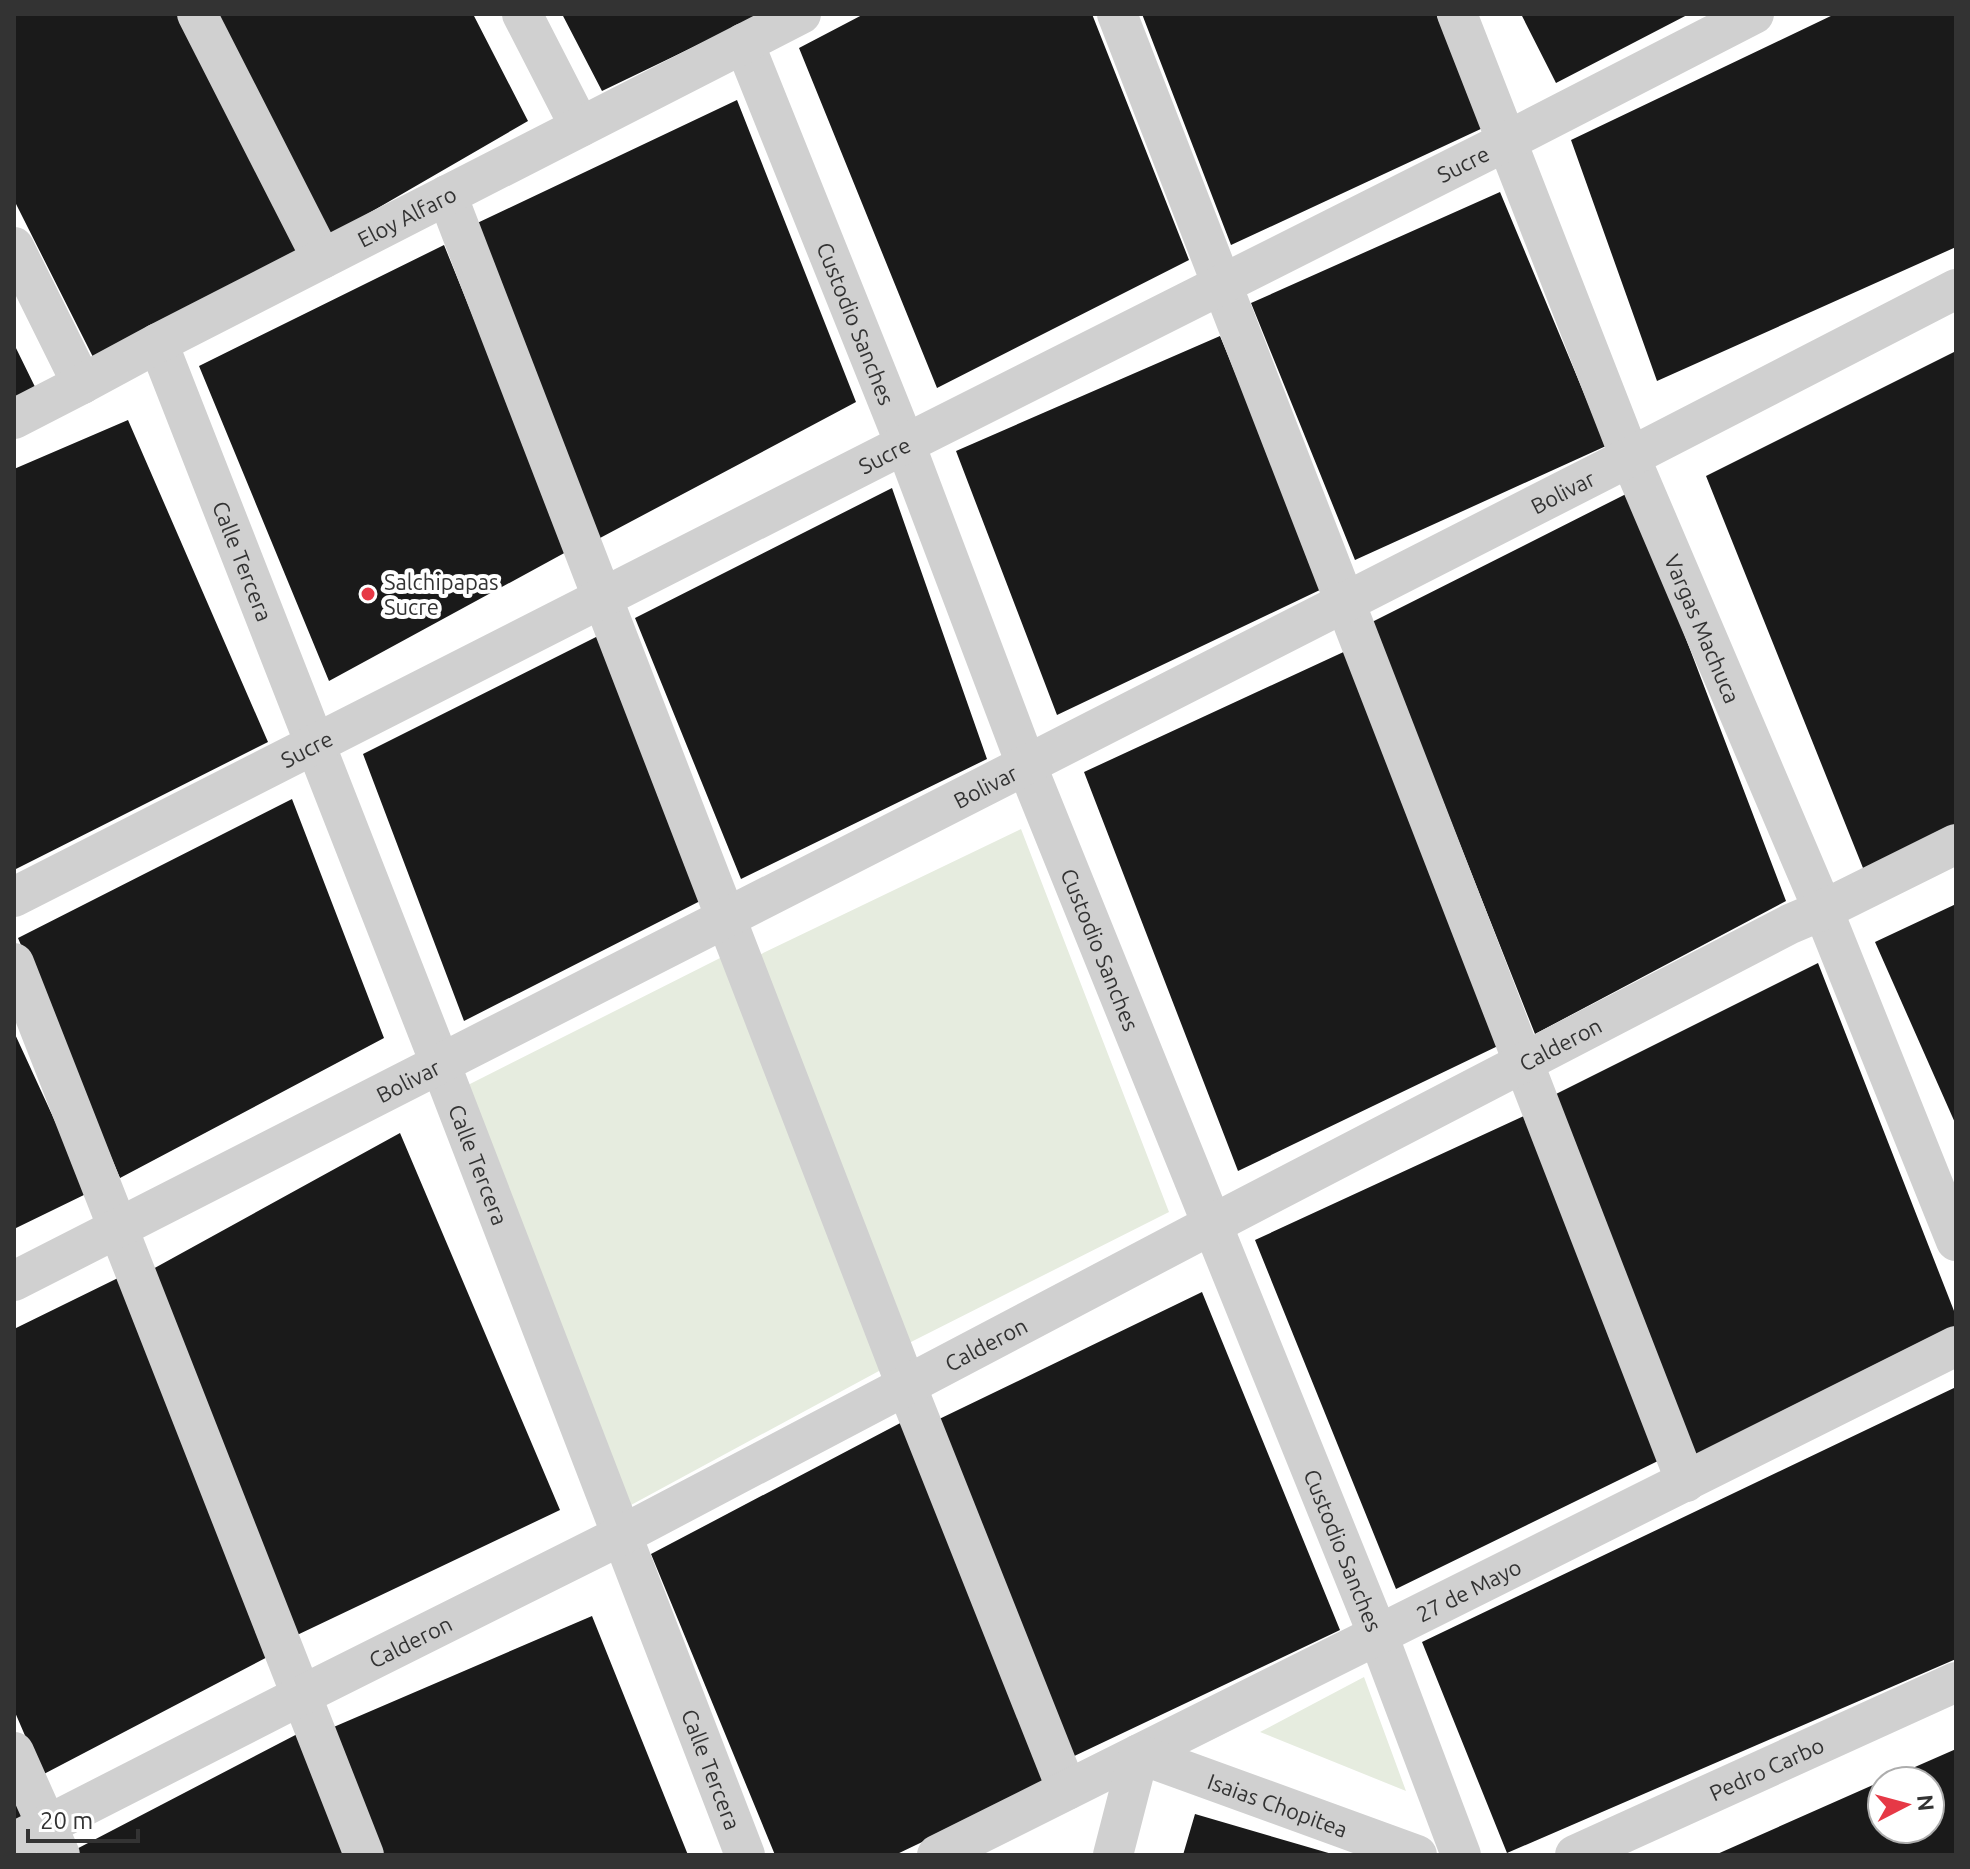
<svg xmlns="http://www.w3.org/2000/svg" width="1970" height="1869" font-family="Ubuntu,sans-serif">
	<style>
		.green { fill: #e6ecdf }
		.building { fill: #1a1a1a }
		.lines { fill: none; stroke-linecap: round; stroke-linejoin: round }
		.minor { stroke: #d0d0d0; stroke-width: 40 }
		.poi-dot { fill: #e63946; stroke: #fff; stroke-width: 3 }
		.labels { text-anchor: middle; dominant-baseline: central; stroke-width: 8; stroke-linejoin: round; paint-order: stroke }
		.street-label { font-size: 22px; fill: #333; stroke: #fff }
		.poi-label { font-size: 22px; fill: #333; stroke: #fff; text-anchor: start }
	</style>
	<rect width="100%" height="100%" fill="#fff"/>
	<path class="green" d="M 1021,829 L 1169,1212 L 909,1343 L 757,956 Z
		M 730,953 L 890,1365 L 631,1505 L 466,1086 Z
		M 1364,1677 L 1406,1791 L 1260,1732 Z"/>
	<path class="building" d="M 14,14 L 183,14 L 307,252 L 95,361 L 14,200 Z
		M 215,14 L 473,14 L 528,121 L 326,238 Z
		M 562,14 L 762,14 L 602,91 Z
		M 864,14 L 1092,14 L 1189,260 L 937,388 L 799,48 Z
		M 1142,14 L 1436,14 L 1485,127 L 1231,245 Z
		M 1521,14 L 1689,14 L 1556,83 Z
		M 1835,14 L 1956,14 L 1956,247 L 1657,381 L 1571,140 Z
		M 737,100 L 856,402 L 600,538 L 473,225 Z
		M 1500,192 L 1606,446 L 1355,560 L 1251,303 Z
		M 444,245 L 568,551 L 329,681 L 199,366 Z
		M 1220,336 L 1324,588 L 1057,715 L 956,451 Z
		M 14,344 L 38,393 L 14,404 Z
		M 1956,351 L 1956,825 L 1865,873 L 1706,476 Z
		M 128,420 L 268,742 L 14,870 L 14,469 Z
		M 892,488 L 987,759 L 741,879 L 635,618 Z
		M 1630,492 L 1786,901 L 1535,1034 L 1372,622 Z
		M 600,635 L 706,898 L 464,1021 L 363,754 Z
		M 1350,649 L 1502,1044 L 1238,1171 L 1084,772 Z
		M 292,799 L 384,1038 L 120,1178 L 18,938 Z
		M 1956,904 L 1956,1125 L 1875,942 Z
		M 1818,963 L 1956,1316 L 1956,1336 L 1700,1464 L 1546,1099 Z
		M 14,1032 L 88,1193 L 14,1229 Z
		M 1526,1115 L 1662,1459 L 1396,1589 L 1255,1240 Z
		M 400,1133 L 560,1510 L 295,1636 L 151,1270 Z
		M 118,1278 L 275,1653 L 42,1775 L 14,1710 L 14,1329 Z
		M 1202,1292 L 1340,1630 L 1068,1759 L 933,1422 Z
		M 1956,1387 L 1956,1659 L 1507,1853 L 1422,1642 Z
		M 906,1420 L 1052,1780 L 895,1855 L 775,1855 L 651,1554 Z
		M 592,1616 L 688,1855 L 380,1855 L 329,1729 Z
		M 305,1730 L 354,1855 L 65,1855 Z
		M 1956,1749 L 1956,1855 L 1715,1855 L 1882,1781 L 1882,1829 L 1930,1829 L 1930,1781 L 1883,1781 Z
		M 14,1791 L 26,1817 L 14,1822 Z
		M 1195,1814 L 1332,1854 L 1331,1855 L 1183,1855 Z"/>
	<g class="lines">
		<g class="minor">
			<path d="M 197,14 L 322,259"/>
			<path d="M 522,14 L 580,127"/>
			<path d="M 1117,14 L 1686,1482"/>
			<path id="s1" d="M 1457,14 L 1630,457 L 1823,910 L 1956,1241"/>
			<path id="s2" d="M 744,43 L 905,444 L 1026,764 L 1378,1635 L 1461,1855"/>
			<path d="M 447,195 L 906,1385 L 1067,1790"/>
			<path d="M 14,247 L 82,384"/>
			<path id="s3" d="M 158,343 L 440,1063 L 745,1855"/>
			<path id="s4" d="M 14,419 L 82,384 L 158,343 L 801,14"/>
			<path id="s5" d="M 14,897 L 905,444 L 1507,141 L 1754,14"/>
			<path d="M 14,963 L 364,1855"/>
			<path id="s6" d="M 14,1281 L 1630,457 L 1956,289"/>
			<path d="M 14,1752 L 60,1855"/>
			<path id="s7" d="M 14,1842 L 302,1695 L 622,1535 L 1211,1225 L 1790,924 L 1823,910 L 1956,844"/>
			<path id="s8" d="M 937,1855 L 1956,1346"/>
			<path id="s9" d="M 1113,1855 L 1139,1754 L 1417,1855"/>
			<path id="s10" d="M 1575,1855 L 1956,1682"/>
		</g>
	</g>
	<circle class="poi-dot" cx="368" cy="594" r="8"/>
	<g class="labels">
		<g class="street-label">
			<text stroke="none"><textPath href="#s5" startOffset="1624">Sucre</textPath></text>
			<text stroke="none"><textPath href="#s4" startOffset="442">Eloy Alfaro</textPath></text>
			<text stroke="none"><textPath href="#s2" startOffset="302">Custodio Sanches</textPath></text>
			<text stroke="none"><textPath href="#s5" startOffset="976">Sucre</textPath></text>
			<text stroke="none"><textPath href="#s6" startOffset="1738">Bolivar</textPath></text>
			<text stroke="none"><textPath href="#s3" startOffset="234">Calle Tercera</textPath></text>
			<text stroke="none"><textPath href="#s1" startOffset="662">Vargas Machuca</textPath></text>
			<text stroke="none"><textPath href="#s5" startOffset="328">Sucre</textPath></text>
			<text stroke="none"><textPath href="#s6" startOffset="1090">Bolivar</textPath></text>
			<text stroke="none"><textPath href="#s2" startOffset="974">Custodio Sanches</textPath></text>
			<text stroke="none"><textPath href="#s7" startOffset="1740">Calderon</textPath></text>
			<text stroke="none"><textPath href="#s6" startOffset="442">Bolivar</textPath></text>
			<text stroke="none"><textPath href="#s3" startOffset="882">Calle Tercera</textPath></text>
			<text stroke="none"><textPath href="#s7" startOffset="1092">Calderon</textPath></text>
			<text stroke="none"><textPath href="#s2" startOffset="1622">Custodio Sanches</textPath></text>
			<text stroke="none"><textPath href="#s8" startOffset="594">27 de Mayo</textPath></text>
			<text stroke="none"><textPath href="#s7" startOffset="444">Calderon</textPath></text>
			<text stroke="none"><textPath href="#s10" startOffset="210">Pedro Carbo</textPath></text>
			<text stroke="none"><textPath href="#s3" startOffset="1530">Calle Tercera</textPath></text>
			<text stroke="none"><textPath href="#s9" startOffset="252">Isaias Chopitea</textPath></text>
		</g>
		<g class="poi-label">
			<text x="384" y="581">Salchipapas<tspan x="384" dy="25">Sucre</tspan></text>
		</g>
	</g>
	<rect width="1970" height="1869" fill="none" stroke="#333333" stroke-width="32"/>
	<g transform="translate(1906 1805) rotate(84)"><circle r="38" fill="#ffffff" stroke="#adadad" stroke-width="2"/>
	<path d="M0-6L14 30L0 20L-14 30Z" fill="#e63946"/>
	<text y="-12" font-size="22" font-weight="bold" text-anchor="middle" fill="#333333">N</text>
	</g>
	<path d="M28 1829v12h110v-12" fill="none" stroke="#333333" stroke-width="4"/>
	<text x="40" y="1829" font-size="24" fill="#333333" stroke="#ffffff" stroke-width="6" paint-order="stroke">20 m</text>
</svg>
